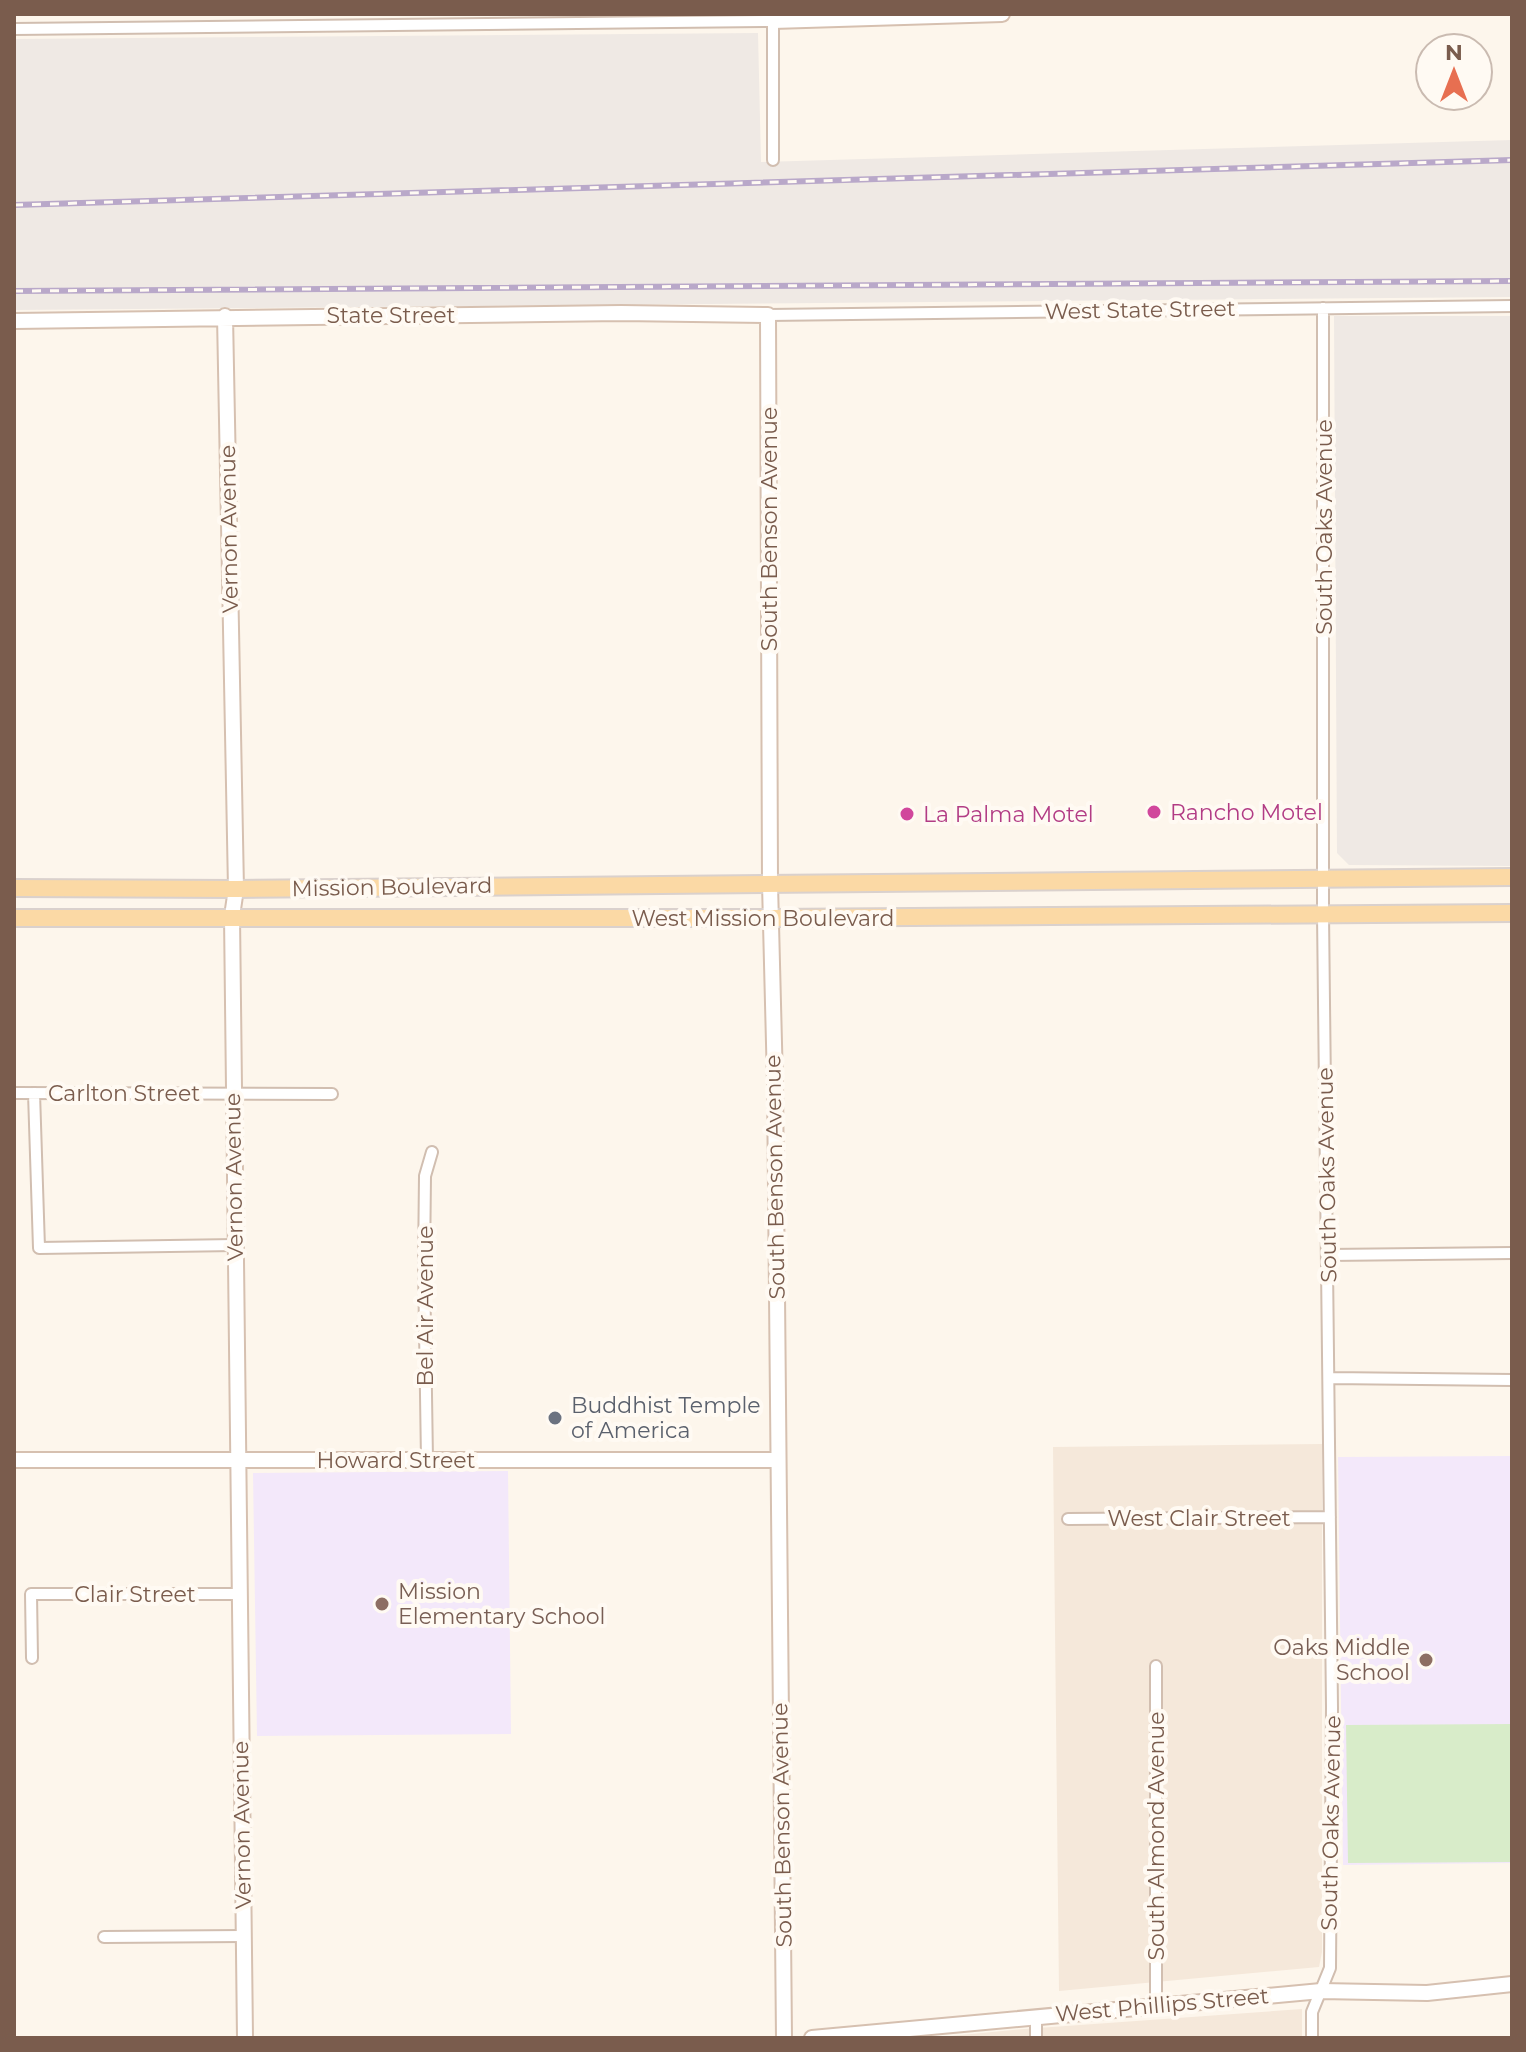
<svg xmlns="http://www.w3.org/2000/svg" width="1526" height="2052" font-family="Montserrat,sans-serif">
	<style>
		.residential { fill: #f5e8da }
		.industrial { fill: #efe9e4 }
		.education { fill: #f3e8fa }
		.green { fill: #d8ecc9 }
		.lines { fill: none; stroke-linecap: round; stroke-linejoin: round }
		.street-casing { stroke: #d1beb0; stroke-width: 14 }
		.secondary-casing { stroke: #d6c0b0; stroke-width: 18 }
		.primary-casing { stroke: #dad1cd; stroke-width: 20 }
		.street { stroke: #fff; stroke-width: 10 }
		.secondary { stroke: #fff; stroke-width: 14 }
		.primary { stroke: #fbd9a5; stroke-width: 16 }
		.rail-casing { stroke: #b9a8c9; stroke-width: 6 }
		.rail { stroke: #fffaf3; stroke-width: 3; stroke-dasharray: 9; stroke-linecap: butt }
		.hotel-dot { fill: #d1479c; stroke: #fffaf3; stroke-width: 3 }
		.worship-dot { fill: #6b7280; stroke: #fffaf3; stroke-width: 3 }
		.education-dot { fill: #8d6e63; stroke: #fffaf3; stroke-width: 3 }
		.labels { text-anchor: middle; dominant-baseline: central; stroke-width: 8; stroke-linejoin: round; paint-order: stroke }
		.street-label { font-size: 22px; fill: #7a5c4d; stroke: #fffaf3 }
		.hotel-label { font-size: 22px; fill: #b23c85; stroke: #fffaf3; text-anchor: start }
		.worship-label { font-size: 22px; fill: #5b616d; stroke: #fffaf3; text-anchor: start }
		.education-label { font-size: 22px; fill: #785e54; stroke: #fffaf3; text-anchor: start }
	</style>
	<rect width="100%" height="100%" fill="#fdf6ec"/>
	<path class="residential" d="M 1322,1444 L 1322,1952 L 1319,1967 L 1059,1991 L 1053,1447 Z
		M 1302,2009 L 1302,2038 L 930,2038 L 1024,2029 Z"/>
	<path class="industrial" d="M 758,33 L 761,162 L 1512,140 L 1512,297 L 14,310 L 14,39 Z
		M 1334,316 L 1512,316 L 1512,866 L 1349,865 L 1337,853 Z"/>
	<path class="education" d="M 1512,1456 L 1512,1863 L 1343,1865 L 1338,1457 Z
		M 508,1471 L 511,1734 L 257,1736 L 253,1473 Z"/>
	<path class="green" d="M 1512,1724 L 1512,1862 L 1348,1863 L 1346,1725 Z"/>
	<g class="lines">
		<g class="street-casing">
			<path id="street" d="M 14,29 L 773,21
				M 773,160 L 773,16
				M 768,315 L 1512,306
				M 14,1093 L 332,1094
				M 34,1093 L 39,1248 L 235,1245
				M 1329,1255 L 1512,1253
				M 1330,1378 L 1512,1380
				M 427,1460 L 424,1264 L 425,1176 L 432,1152
				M 1068,1519 L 1330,1517
				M 32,1658 L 31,1594 L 239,1594
				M 1156,1666 L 1156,2007
				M 104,1937 L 243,1936
				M 1036,2016 L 1036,2038
				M 1312,2038 L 1312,2012 L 1330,1968 L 1332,1707 L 1323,914 L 1323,308"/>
		</g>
		<g class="secondary-casing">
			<path id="secondary" d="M 773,21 L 1002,14
				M 225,316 L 236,889 L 232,916 L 245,2038
				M 14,321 L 621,313 L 768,315 L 770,884 L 775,1083 L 784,2038
				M 14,1460 L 778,1460
				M 812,2038 L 1321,1991 L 1427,1993 L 1512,1984"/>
		</g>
		<g class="primary-casing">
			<path id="primary" d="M 14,888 L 236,889 L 1512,877
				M 14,918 L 770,918 L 1512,913"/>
		</g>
		<use href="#street" class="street"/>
		<use href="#secondary" class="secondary"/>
		<use href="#primary" class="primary"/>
		<g class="rail-casing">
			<path id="rail" d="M 14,205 L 1512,160
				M 14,291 L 1512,281"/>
		</g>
		<use href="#rail" class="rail"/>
	</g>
	<g class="hotel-dot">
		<circle cx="1154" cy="812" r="8"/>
		<circle cx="907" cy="814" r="8"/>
	</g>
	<circle class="worship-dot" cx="555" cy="1418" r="8"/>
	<g class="education-dot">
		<circle cx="382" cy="1604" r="8"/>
		<circle cx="1426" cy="1660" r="8"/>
	</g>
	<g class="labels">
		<g class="street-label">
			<text transform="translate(1140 310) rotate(-1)">West State Street</text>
			<text x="391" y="315">State Street</text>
			<text transform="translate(1324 527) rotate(-90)">South Oaks Avenue</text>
			<text transform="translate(229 529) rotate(-91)">Vernon Avenue</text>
			<text transform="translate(769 529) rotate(-90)">South Benson Avenue</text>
			<text transform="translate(392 887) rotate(-1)">Mission Boulevard</text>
			<text x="763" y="918">West Mission Boulevard</text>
			<text x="124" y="1093">Carlton Street</text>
			<text transform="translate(1327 1175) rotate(-91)">South Oaks Avenue</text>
			<text transform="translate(234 1177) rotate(-91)">Vernon Avenue</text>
			<text transform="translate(775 1177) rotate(-91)">South Benson Avenue</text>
			<text transform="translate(425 1306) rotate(-90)">Bel Air Avenue</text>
			<text x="396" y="1460">Howard Street</text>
			<text x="1199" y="1518">West Clair Street</text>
			<text x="135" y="1594">Clair Street</text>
			<text transform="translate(1331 1823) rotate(-89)">South Oaks Avenue</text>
			<text transform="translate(242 1825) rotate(-91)">Vernon Avenue</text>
			<text transform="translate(782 1825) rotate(-91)">South Benson Avenue</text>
			<text transform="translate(1156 1836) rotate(-90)">South Almond Avenue</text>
			<text transform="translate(1162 2005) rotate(-5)">West Phillips Street</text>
		</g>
		<g class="hotel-label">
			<text x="1170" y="812">Rancho Motel</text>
			<text x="923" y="814">La Palma Motel</text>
		</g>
		<g class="worship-label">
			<text x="571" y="1405">Buddhist Temple<tspan x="571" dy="25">of America</tspan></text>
		</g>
		<g class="education-label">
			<text x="398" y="1591">Mission<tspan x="398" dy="25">Elementary School</tspan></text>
			<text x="1410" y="1647" text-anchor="end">Oaks Middle<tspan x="1410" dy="25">School</tspan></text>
		</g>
	</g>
	<rect width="1526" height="2052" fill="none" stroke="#7a5c4d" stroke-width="32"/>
	<g transform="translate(1454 72)"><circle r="38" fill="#fffaf3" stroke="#cabbb1" stroke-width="2"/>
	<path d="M0-6L14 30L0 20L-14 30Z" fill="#e76f51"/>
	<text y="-12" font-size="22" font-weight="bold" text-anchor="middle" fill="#7a5c4d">N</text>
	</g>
</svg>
